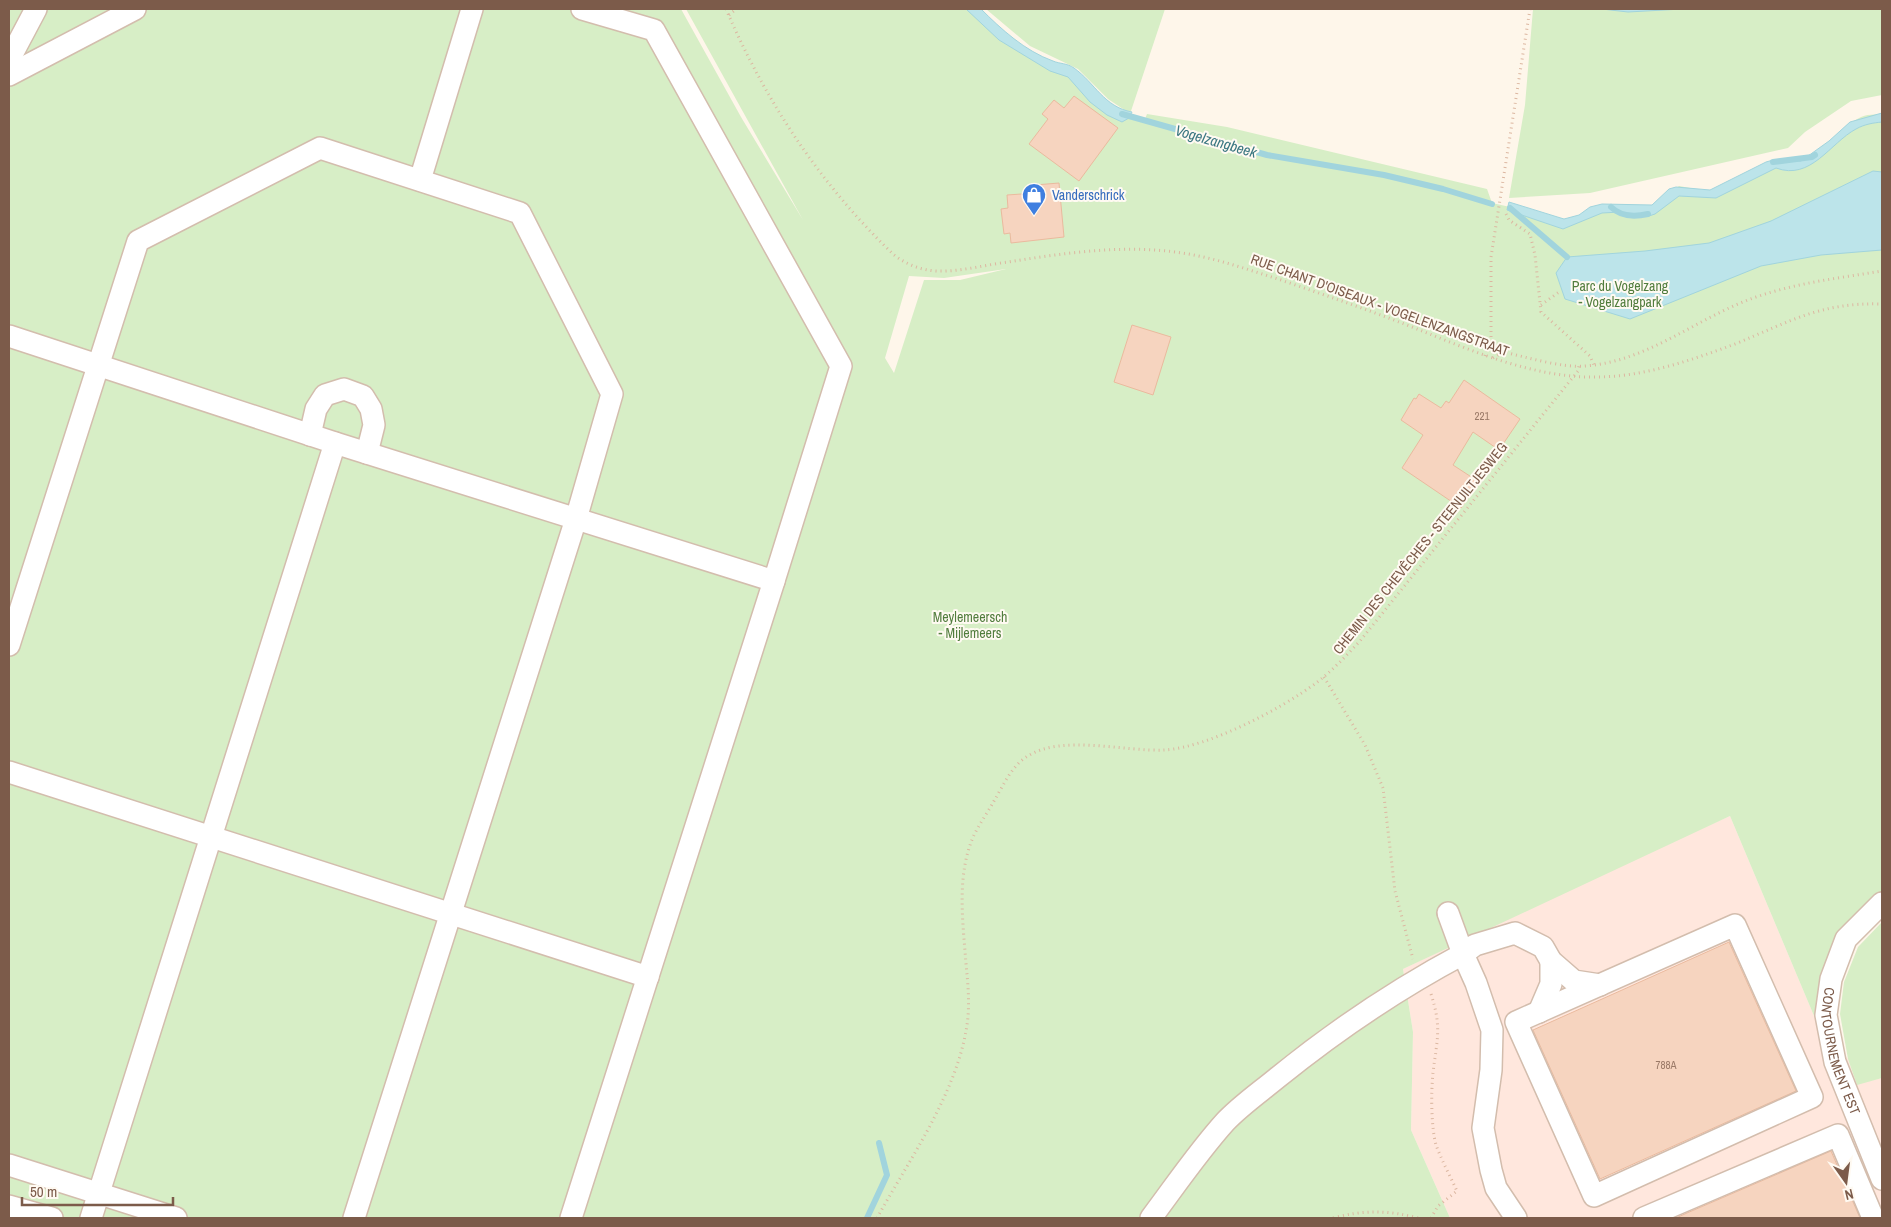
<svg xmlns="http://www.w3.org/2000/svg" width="1891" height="1227" font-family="'Archivo Narrow',sans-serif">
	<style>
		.commercial { fill: #ffe7dd }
		.green { fill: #d7eec6; fill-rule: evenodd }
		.water { fill: #bce4ea; stroke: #a1d4dd }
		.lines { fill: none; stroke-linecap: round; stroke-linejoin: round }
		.stream { stroke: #a1d4dd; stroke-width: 6 }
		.building { fill: #f6d4bf; stroke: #eaba9e }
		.minor-casing { stroke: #d3bdad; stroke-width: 24 }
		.path { stroke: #dcb7a1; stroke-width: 3; stroke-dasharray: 1 4; stroke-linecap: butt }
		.minor { stroke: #fff; stroke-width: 21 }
		.labels { text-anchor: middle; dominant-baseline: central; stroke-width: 4; stroke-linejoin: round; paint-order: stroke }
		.number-label { font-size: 11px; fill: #9a7967 }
		.shop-label { font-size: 14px; fill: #366cbe; stroke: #fffaf2; text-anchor: start }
		.park-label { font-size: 14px; fill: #517d3d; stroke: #fffaf2 }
		.street-label { font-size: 14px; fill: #7c5b4a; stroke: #fffaf2 }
		.water-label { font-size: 15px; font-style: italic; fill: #3b7782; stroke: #fffaf2 }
	</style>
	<rect width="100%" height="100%" fill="#fef6ea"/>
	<path class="commercial" d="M 1730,816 L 1817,1023 L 1848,1059 L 1857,1084 L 1882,1078 L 1882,1218 L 1450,1218 L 1411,1130 L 1413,1032 L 1403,969 L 1609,870 Z"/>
	<path class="green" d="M 9,9 L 681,9 L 741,117 L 803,220 L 686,9 L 972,9 L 1005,38 L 1069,70 L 1117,115 L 1145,119 L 1147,114 L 1227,127 L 1487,189 L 1492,203 L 1564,219 L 1574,218 L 1607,204 L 1654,206 L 1679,186 L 1712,192 L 1770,162 L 1797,166 C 1809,158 1822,150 1833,141 C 1852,126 1854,112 1882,115 L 1882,891 L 1879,893 L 1817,1023 L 1730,816 L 1403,969 L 1413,1032 L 1411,1130 L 1450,1218 L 9,1218 ZM 1006,269 L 960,280 L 924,280 L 894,373 L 885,358 L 909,276 L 944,278 Z
		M 986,9 L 1165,9 L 1131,111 L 1126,111 L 1108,99 L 1078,69 L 1030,46 Z
		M 1533,9 L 1882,9 L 1882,95 L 1851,101 L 1805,132 L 1788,148 L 1590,193 L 1509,198 L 1525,105 Z
		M 1882,922 L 1882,1078 L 1857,1085 L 1848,1059 L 1840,1014 L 1844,982 L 1858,947 Z"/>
	<path class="water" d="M 966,9 L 981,9 C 1001,29 1025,51 1053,61 C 1060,64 1067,63 1074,68 C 1095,83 1104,107 1132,112 L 1129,118 L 1122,122 L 1107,115 L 1090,102 L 1068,77 L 1050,71 L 999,40 Z
		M 1602,9 L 1682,9 L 1628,12 Z
		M 1882,113 L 1882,122 C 1873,123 1865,124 1856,129 C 1830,143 1811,181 1776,168 L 1716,198 L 1679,196 L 1655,214 L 1649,216 L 1620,212 L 1602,213 L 1563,229 L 1507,210 L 1509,202 L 1564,219 L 1579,215 L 1590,207 L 1602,204 L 1652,205 L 1669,189 L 1676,187 L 1710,190 L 1766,162 L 1773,160 L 1801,161 L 1829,141 L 1850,122 Z
		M 1873,171 L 1882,172 L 1882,250 L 1821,255 L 1761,266 L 1630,319 L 1565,299 L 1556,273 L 1567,257 L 1645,251 L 1709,243 L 1771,221 Z"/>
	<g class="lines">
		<path class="stream" d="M 1122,114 L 1267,155 L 1384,175 L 1443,189 L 1492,204
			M 1773,162 L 1812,157 L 1815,155
			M 1611,207 C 1621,217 1635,217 1648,214
			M 1510,208 L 1567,257
			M 867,1218 L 887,1175 L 879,1143"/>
	</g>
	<path class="building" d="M 1074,96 L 1118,128 L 1079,181 L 1029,144 L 1048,119 L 1042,114 L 1054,100 L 1064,108 Z
		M 1059,183 L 1064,237 L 1011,243 L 1010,233 L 1004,234 L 1001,209 L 1008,208 L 1007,195 L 1036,193 L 1035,185 Z
		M 1132,325 L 1171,337 L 1153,395 L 1114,382 Z
		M 1464,380 L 1520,419 L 1499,450 L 1473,432 L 1453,465 L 1479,482 L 1461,508 L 1402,468 L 1423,435 L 1401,420 L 1414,398 L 1416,399 L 1419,394 L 1441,408 L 1446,401 L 1449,403 Z
		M 1729,942 L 1796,1091 L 1600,1179 L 1533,1030 Z
		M 1831,1151 L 1860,1218 L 1676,1218 L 1687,1213 Z"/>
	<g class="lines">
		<g class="minor-casing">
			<g id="minor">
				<path d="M 9,60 L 36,9"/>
				<path d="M 9,75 L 135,9"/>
				<path d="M 420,180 L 472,9"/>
				<path d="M 9,336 L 335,443 L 774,581 L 841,366 L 654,30 L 582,9"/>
				<path d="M 310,435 L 316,409 L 325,395 L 344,389 L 363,396 L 371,409 L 374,425 L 367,453"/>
				<path d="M 9,645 L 138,241 L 320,148 L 520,213 L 612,394 L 576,519 L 354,1218"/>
				<path d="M 9,772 L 648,977"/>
				<path id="s1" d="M 1882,903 L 1846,939 L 1831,979 L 1826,1015 L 1835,1062 L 1882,1179"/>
				<path d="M 1448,913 L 1463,954"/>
				<path d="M 1735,925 L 1812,1097 L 1594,1196 L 1516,1022 Z"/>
				<path d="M 1463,954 L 1475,945 L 1515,933 L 1543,947 L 1551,961 L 1574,981 L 1600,985"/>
				<path d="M 1539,1012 L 1551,984 L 1551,961"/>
				<path d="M 9,1165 L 176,1218"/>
				<path d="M 9,1206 L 52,1218"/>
				<path d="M 91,1218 L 335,443"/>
				<path d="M 571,1218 L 774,581"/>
				<path d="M 1151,1218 C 1175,1186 1198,1152 1225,1122 C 1240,1106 1260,1092 1277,1078 C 1335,1031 1397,989 1463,954 L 1476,983 L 1492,1030 L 1491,1070 L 1483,1128 L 1491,1170 L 1496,1188 L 1516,1218"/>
				<path d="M 1644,1218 L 1838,1135 L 1873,1218"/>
			</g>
		</g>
		<path class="path" d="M 726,9 C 766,102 820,184 894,255 C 906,264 920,270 936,271 C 960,272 984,265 1008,262 C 1064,253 1125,244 1182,253 C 1216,258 1249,270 1281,280 C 1327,296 1372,311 1417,329 C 1475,352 1537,379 1600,377 C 1646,376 1692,360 1735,344 C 1789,322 1821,302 1882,304
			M 729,15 L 736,9
			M 1506,214 L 1509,220 L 1530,234 L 1535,255 L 1541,312 L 1590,356 L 1594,365
			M 1541,305 L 1559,292
			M 1485,356 L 1491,338 L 1491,257 L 1530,9
			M 1493,358 L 1503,352 C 1527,357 1561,368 1585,366 C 1642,362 1687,326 1738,304 C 1785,284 1833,279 1882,271
			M 1324,677 L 1365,745 L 1383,788 L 1395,891 L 1413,959
			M 877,1218 C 909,1160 957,1093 967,1025 C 970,1005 968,984 966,964 C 963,922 956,875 974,835 C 980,823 988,812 994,801 C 1003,786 1012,765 1028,756 C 1062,734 1125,752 1165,750 C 1209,747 1281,709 1316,683 C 1332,671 1346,656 1360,641 L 1578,371 L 1579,366
			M 1333,1218 C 1363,1210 1388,1210 1418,1218
			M 1431,1218 L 1438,1206 L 1457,1191 C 1450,1176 1442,1161 1436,1145 C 1431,1127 1431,1092 1433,1073 C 1437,1039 1442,1028 1431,994"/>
		<use href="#minor" class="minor"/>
	</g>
	<defs>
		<g id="shop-pin" transform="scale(1.25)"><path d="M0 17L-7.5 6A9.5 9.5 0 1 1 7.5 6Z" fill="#3f7fe0" stroke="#fffaf2"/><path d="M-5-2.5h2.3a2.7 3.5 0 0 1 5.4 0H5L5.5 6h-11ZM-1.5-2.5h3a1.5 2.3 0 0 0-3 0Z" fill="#fff"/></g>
	</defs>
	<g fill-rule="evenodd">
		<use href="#shop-pin" x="1034" y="195"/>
	</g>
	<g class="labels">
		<g class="number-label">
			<text x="1482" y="416">221</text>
			<text x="1666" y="1065">788A</text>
		</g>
		<g class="shop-label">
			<text x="1052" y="195">Vanderschrick</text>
		</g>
		<g class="park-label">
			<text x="1620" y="286">Parc du Vogelzang<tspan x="1620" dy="16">- Vogelzangpark</tspan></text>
			<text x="970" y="617">Meylemeersch<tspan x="970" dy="16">- Mijlemeers</tspan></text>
		</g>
		<g class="street-label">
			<text transform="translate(1380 305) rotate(20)">RUE CHANT D'OISEAUX - VOGELENZANGSTRAAT</text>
			<text transform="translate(1420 548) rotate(-51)">CHEMIN DES CHEVÊCHES - STEENUILTJESWEG</text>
			<text stroke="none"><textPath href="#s1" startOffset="168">CONTOURNEMENT EST</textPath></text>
		</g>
		<g class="water-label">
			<text transform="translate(1216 141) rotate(16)">Vogelzangbeek</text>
		</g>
	</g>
	<rect width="1891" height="1227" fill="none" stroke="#7c5b4a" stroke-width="20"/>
	<g transform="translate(1846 1182) rotate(166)" stroke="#fffaf2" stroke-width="4" paint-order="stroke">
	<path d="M0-4L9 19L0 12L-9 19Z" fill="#7c5b4a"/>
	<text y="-8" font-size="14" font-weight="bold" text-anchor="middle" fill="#7c5b4a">N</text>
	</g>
	<path d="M22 1197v8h151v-8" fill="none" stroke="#7c5b4a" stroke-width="2.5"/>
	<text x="30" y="1197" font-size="15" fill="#7c5b4a" stroke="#fffaf2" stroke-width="4" paint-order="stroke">50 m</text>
</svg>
